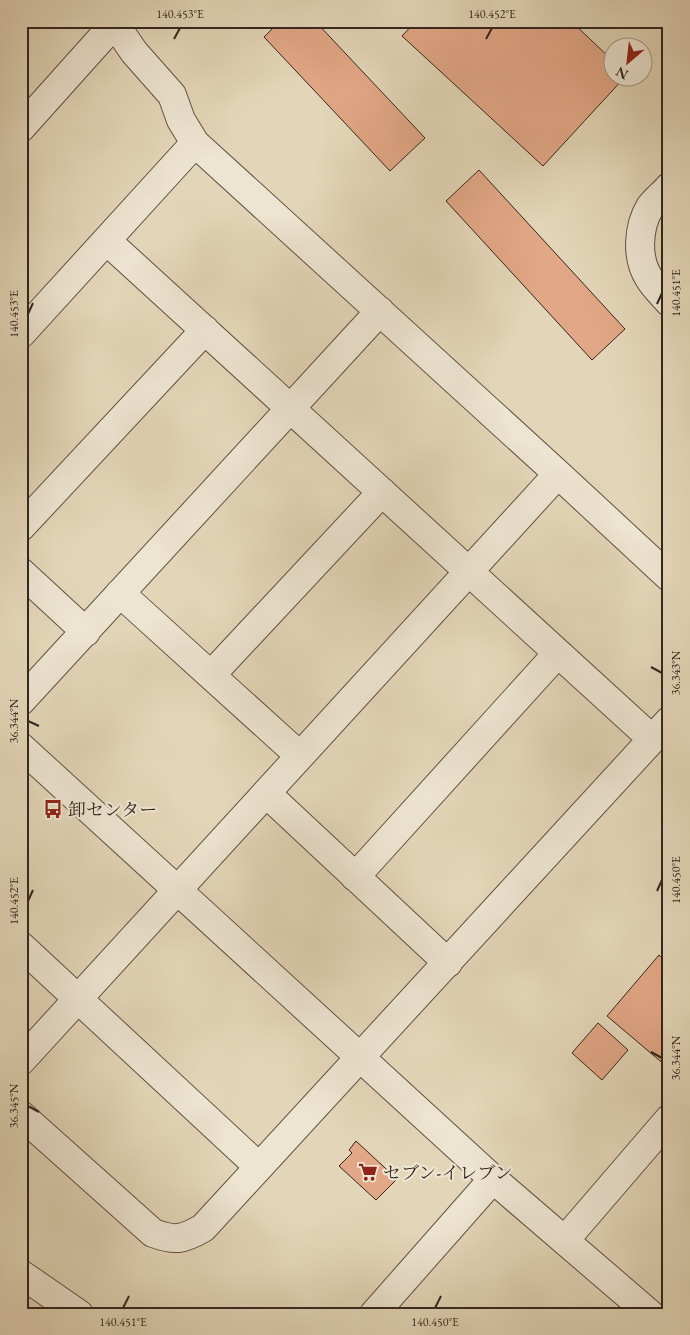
<svg xmlns="http://www.w3.org/2000/svg" width="690" height="1335" font-family="'EB Garamond','Noto Serif JP',serif">
	<style>
		.building { fill: #e2a786; stroke: #33261e }
		.lines { fill: none; stroke-linecap: round; stroke-linejoin: round }
		.minor-casing { stroke: #5f5244; stroke-width: 30 }
		.minor { stroke: #ede4d1; stroke-width: 28 }
		.ticks { fill: none; stroke: #33261e; stroke-width: 2 }
		.labels { text-anchor: middle; dominant-baseline: central; stroke-width: 4.5; stroke-linejoin: round; paint-order: stroke }
		.poi-label { font-size: 18px; fill: #33261e; stroke: #ede4d1; text-anchor: start }
		.neatline { fill: none; stroke: #33261e; stroke-width: 2 }
		.ticks-label { font-size: 12px; text-anchor: middle; fill: #33261e }
	</style>
	<rect width="100%" height="100%" fill="#e3d6b8"/>
	<filter id="stains"><feTurbulence type="fractalNoise" baseFrequency=".004" numOctaves="4"/><feColorMatrix values="0 0 0 0 .2 0 0 0 0 .09 0 0 0 0 .02 0 0 0 .5 -.17"/></filter>
	<radialGradient id="worn" r=".72"><stop offset=".6" stop-color="#630" stop-opacity="0"/><stop offset="1" stop-color="#630" stop-opacity=".3"/></radialGradient>
	<path class="building" d="M 280,21 L 315,21 L 425,138 L 390,171 L 264,37 Z
		M 416,21 L 571,21 L 612,60 L 612,78 L 624,78 L 543,166 L 402,36 Z
		M 479,170 L 625,329 L 592,360 L 446,201 Z
		M 659,955 L 669,964 L 669,1062 L 666,1066 L 607,1016 Z
		M 598,1023 L 628,1050 L 602,1080 L 572,1053 Z
		M 356,1141 L 397,1179 L 376,1200 L 339,1166 L 352,1153 L 349,1150 Z"/>
	<g class="lines">
		<g class="minor-casing">
			<path id="minor" d="M 21,128 L 116,22
				M 195,143 L 558,474 L 669,577
				M 669,187 C 663,194 655,200 650,207 C 638,227 636,258 649,278 C 654,287 662,294 669,302
				M 107,241 L 652,739
				M 21,334 L 195,143 L 181,120 L 172,95 L 134,52 L 123,36 L 116,21
				M 21,527 L 205,330
				M 21,572 L 86,632
				M 120,593 L 300,756
				M 211,675 L 382,492
				M 21,701 L 380,311
				M 21,747 L 493,1179 L 650,1314
				M 266,793 L 448,963
				M 355,877 L 558,653
				M 21,946 L 259,1167
				M 21,1061 L 558,474
				M 21,1115 L 153,1233 C 175,1241 182,1240 203,1228 L 669,721
				M 565,1240 L 669,1119
				M 21,1274 L 79,1314
				M 374,1314 L 493,1179"/>
		</g>
		<use href="#minor" class="minor"/>
	</g>
	<path class="ticks" d="M 174,39 L 180,28M 486,39 L 492,28M 657,304 L 662,293M 28,314 L 33,303M 651,667 L 662,673M 28,721 L 39,726M 657,891 L 662,880M 28,901 L 33,890M 651,1052 L 662,1058M 28,1106 L 39,1112M 123,1308 L 129,1296M 435,1308 L 441,1296"/>
	<defs>
		<g id="bus-bare" transform="scale(1.5)"><path d="M-5-6H5V4H4V6H2V4H-2V6H-4V4H-5ZM-3.5-4V0h7V-4ZM-3.5 1.2v1.5H-2V1.2ZM2 1.2v1.5H3.5V1.2Z" fill="#8f2418" stroke="#ede4d1" stroke-width="2.5" paint-order="stroke"/></g>
		<g id="supermarket-bare" transform="scale(1.5)"><path d="M-6-5.5h2.5l.6 2H6L4.5 2H-2.5L-4.4-4H-6ZM-1.5 3.2a1.3 1.3 0 1 0 .1 0ZM3 3.2a1.3 1.3 0 1 0 .1 0Z" fill="#8f2418" stroke="#ede4d1" stroke-width="2.5" paint-order="stroke"/></g>
	</defs>
	<g fill-rule="evenodd">
		<use href="#bus-bare" x="53" y="809"/>
		<use href="#supermarket-bare" x="368" y="1172"/>
	</g>
	<g class="labels">
		<g class="poi-label">
			<text x="68" y="809">卸センター</text>
			<text x="383" y="1172">セブン-イレブン</text>
		</g>
	</g>
	<rect width="690" height="1335" fill="none" stroke="#e3d6b8" stroke-width="55"/>
	<g transform="translate(628 62) rotate(208)"><circle r="24" fill="#ede4d1" stroke="#a39889"/>
	<path d="M0-4L9 19L0 12L-9 19Z" fill="#8f2418"/>
	<text y="-8" font-size="14" font-weight="bold" text-anchor="middle" fill="#33261e">N</text>
	</g>
	<rect x="28" y="28" width="634" height="1280" class="neatline"/>
	<g class="ticks-label">
		<text x="180" y="18">140.453°E</text>
		<text x="492" y="18">140.452°E</text>
		<text transform="translate(676 293) rotate(-90)" y="4">140.451°E</text>
		<text transform="translate(14 314) rotate(-90)" y="4">140.453°E</text>
		<text transform="translate(676 673) rotate(-90)" y="4">36.343°N</text>
		<text transform="translate(14 721) rotate(-90)" y="4">36.344°N</text>
		<text transform="translate(676 880) rotate(-90)" y="4">140.450°E</text>
		<text transform="translate(14 901) rotate(-90)" y="4">140.452°E</text>
		<text transform="translate(676 1058) rotate(-90)" y="4">36.344°N</text>
		<text transform="translate(14 1106) rotate(-90)" y="4">36.345°N</text>
		<text x="123" y="1326">140.451°E</text>
		<text x="435" y="1326">140.450°E</text>
	</g>
	<rect width="100%" height="100%" filter="url(#stains)"/>
	<rect width="100%" height="100%" fill="url(#worn)"/>
</svg>
